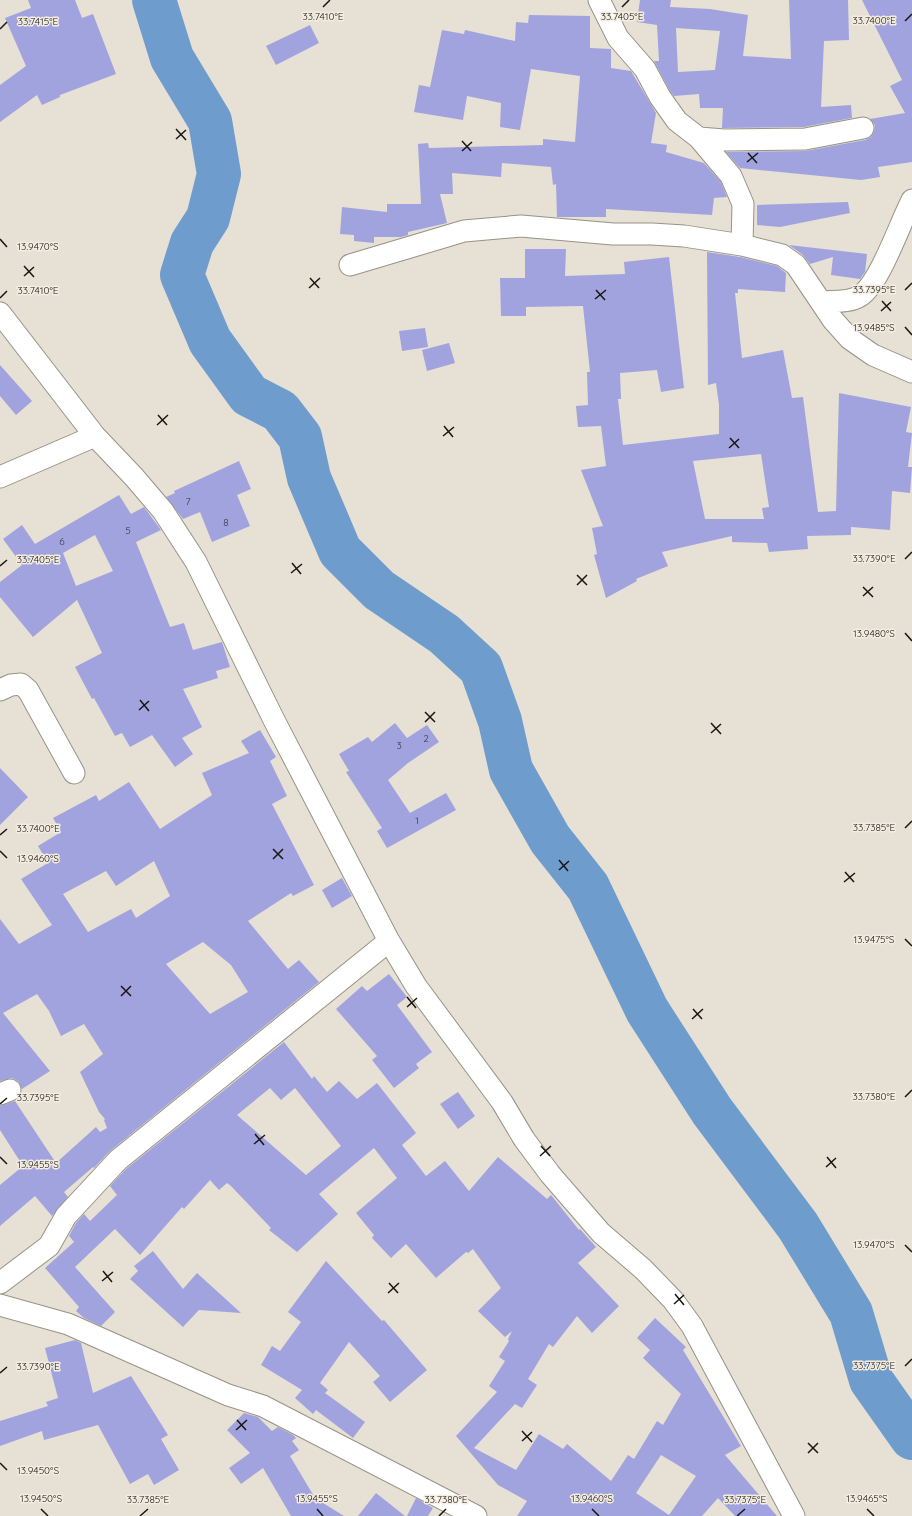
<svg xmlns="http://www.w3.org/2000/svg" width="912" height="1516" font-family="Quicksand,sans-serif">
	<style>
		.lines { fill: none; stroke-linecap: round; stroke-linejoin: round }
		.river { stroke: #6e9ccd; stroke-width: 44 }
		.building { fill: #a1a3df; fill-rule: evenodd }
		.minor-casing { stroke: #989287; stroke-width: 23 }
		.minor { stroke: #fff; stroke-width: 21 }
		.ticks { fill: none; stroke: #191612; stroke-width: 1.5 }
		.labels { text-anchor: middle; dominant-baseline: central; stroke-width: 3; stroke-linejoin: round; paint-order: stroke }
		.number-label { font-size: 10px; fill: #3b3945 }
		.ticks-label { font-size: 10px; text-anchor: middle; fill: #191612; stroke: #f4ede1; stroke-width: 3; stroke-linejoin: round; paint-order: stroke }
	</style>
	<rect width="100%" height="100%" fill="#e7e0d4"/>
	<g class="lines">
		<path class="river" d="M 154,0 L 172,58 L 210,121 L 219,174 L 208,218 L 192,243 L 182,275 L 210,341 L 249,395 L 280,411 L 300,437 L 309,478 L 340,551 L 379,590 L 444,634 L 481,668 L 500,721 L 511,770 L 550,839 L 588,887 L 647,1010 L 712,1111 L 798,1226 L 851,1313 L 871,1380 L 912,1438"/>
	</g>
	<path class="building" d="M 28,0 L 75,0 L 82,18 L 93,14 L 116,74 L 60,95 L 60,97 L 42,105 L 37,95 L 0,122 L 0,85 L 26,66 L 5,18 L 31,8 Z
		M 640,0 L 671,0 L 670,7 L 710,9 L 748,15 L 743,56 L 791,59 L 789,0 L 848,0 L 849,40 L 824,41 L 821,107 L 851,105 L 852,118 L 804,127 L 722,128 L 723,108 L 700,108 L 699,94 L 674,96 L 670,91 L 654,61 L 659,61 L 657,25 L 637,22 ZM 676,28 L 720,31 L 715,70 L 678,72 Z
		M 862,0 L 912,0 L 912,162 L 878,167 L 880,177 L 861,180 L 740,168 L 726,152 L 805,151 L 865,140 L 871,137 L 874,132 L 875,125 L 870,119 L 905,113 L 890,86 L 902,80 Z
		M 529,15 L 590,16 L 590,48 L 611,49 L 611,68 L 631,71 L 656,113 L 651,143 L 667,145 L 666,152 L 704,163 L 721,182 L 727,197 L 714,198 L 712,215 L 606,209 L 606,217 L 557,217 L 556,184 L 553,185 L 551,167 L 502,163 L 501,177 L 452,173 L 453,194 L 440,194 L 447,223 L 408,232 L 408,235 L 401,237 L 374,237 L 374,243 L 354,241 L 354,235 L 340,234 L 342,207 L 387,212 L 387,204 L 421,204 L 418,144 L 428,143 L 429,148 L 543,145 L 543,139 L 575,142 L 580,76 L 531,69 L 520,130 L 500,127 L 501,103 L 467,96 L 463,120 L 414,112 L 419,85 L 430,87 L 442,30 L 464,34 L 465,30 L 515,41 L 516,22 L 528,23 Z
		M 310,25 L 319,43 L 276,65 L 266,46 Z
		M 848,202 L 850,213 L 780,227 L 757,225 L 757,205 Z
		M 789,245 L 867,254 L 865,272 L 860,279 L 831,275 L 833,257 L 810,264 L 803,255 Z
		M 525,249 L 566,249 L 565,276 L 625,274 L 624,262 L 669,257 L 684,388 L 661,392 L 657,370 L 620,373 L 621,399 L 618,399 L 623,445 L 719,434 L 719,405 L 716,383 L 708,385 L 707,252 L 740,257 L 777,266 L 786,273 L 785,292 L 738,289 L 738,293 L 735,293 L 742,358 L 783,350 L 792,398 L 803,397 L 818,512 L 836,511 L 839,393 L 911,407 L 906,432 L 912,433 L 908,467 L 912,467 L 910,493 L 892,491 L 890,530 L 851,527 L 851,535 L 807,536 L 808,549 L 769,552 L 767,543 L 732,542 L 732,536 L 662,552 L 668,566 L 636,579 L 637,581 L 606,598 L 594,555 L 597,554 L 592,528 L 603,526 L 581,470 L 606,466 L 601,426 L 578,427 L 576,406 L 588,405 L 587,372 L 590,372 L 583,306 L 526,307 L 526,316 L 501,316 L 500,278 L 525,278 ZM 761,454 L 769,507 L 762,508 L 764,519 L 705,519 L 693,461 Z
		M 425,328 L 428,347 L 402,351 L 399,331 Z
		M 449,343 L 455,363 L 427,371 L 422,350 Z
		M 0,365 L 32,401 L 16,415 L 0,396 Z
		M 239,461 L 251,489 L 237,495 L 250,526 L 212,542 L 200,512 L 183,519 L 166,497 L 175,493 L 174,491 Z
		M 119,495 L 131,514 L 144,507 L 161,530 L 136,542 L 170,627 L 184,623 L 193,650 L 222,642 L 230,667 L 216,671 L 218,678 L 183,689 L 202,727 L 182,738 L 193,754 L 175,767 L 152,735 L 130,747 L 122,733 L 115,736 L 94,698 L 92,699 L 75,667 L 102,653 L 77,600 L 33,637 L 0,597 L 0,582 L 22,565 L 3,539 L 22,525 L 35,544 ZM 95,535 L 113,571 L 76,586 L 63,553 Z
		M 395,723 L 407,738 L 427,725 L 439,742 L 408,763 L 388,780 L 410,813 L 446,793 L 456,810 L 387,848 L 377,831 L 382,828 L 346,772 L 349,771 L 339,754 L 368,737 L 372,742 Z
		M 260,730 L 276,757 L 270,761 L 287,796 L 272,804 L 314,885 L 293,896 L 291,893 L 248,921 L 288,969 L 299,960 L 319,982 L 110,1151 L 94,1168 L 93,1167 L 64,1192 L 68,1197 L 52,1216 L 35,1196 L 0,1226 L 0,1185 L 23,1166 L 0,1130 L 0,1106 L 15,1101 L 56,1163 L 96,1127 L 100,1132 L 107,1128 L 104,1120 L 105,1119 L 99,1112 L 80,1072 L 103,1054 L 84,1024 L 61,1036 L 49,1011 L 37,994 L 3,1013 L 50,1071 L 22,1089 L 18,1081 L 12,1078 L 0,1081 L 0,919 L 19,944 L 52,925 L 21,879 L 48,863 L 38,846 L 61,832 L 53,818 L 96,795 L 99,801 L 129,782 L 160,829 L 212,795 L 202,773 L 249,753 L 241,741 ZM 154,861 L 170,896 L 136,918 L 131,909 L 88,932 L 63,894 L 106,871 L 116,886 ZM 203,942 L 231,965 L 248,992 L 210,1014 L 166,964 Z
		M 0,768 L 28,797 L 0,825 Z
		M 342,878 L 352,896 L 332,908 L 322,890 Z
		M 389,974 L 407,997 L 397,1005 L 432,1052 L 416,1064 L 419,1068 L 394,1088 L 372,1060 L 377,1056 L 336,1009 L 362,986 L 367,991 Z
		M 284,1042 L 312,1079 L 314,1076 L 327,1092 L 339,1081 L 357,1099 L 377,1083 L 416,1133 L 402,1145 L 426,1176 L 445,1161 L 469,1191 L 498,1157 L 547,1199 L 551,1195 L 579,1230 L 580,1229 L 596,1247 L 578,1263 L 619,1306 L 592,1333 L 577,1316 L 553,1347 L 549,1344 L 528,1379 L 537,1385 L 522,1408 L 515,1404 L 474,1448 L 516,1470 L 539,1434 L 563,1449 L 567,1444 L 611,1481 L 628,1455 L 634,1459 L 657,1421 L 663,1425 L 681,1394 L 643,1358 L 650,1350 L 637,1338 L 655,1318 L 686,1347 L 683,1350 L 741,1446 L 725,1455 L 777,1516 L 735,1516 L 718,1498 L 702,1516 L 517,1516 L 527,1501 L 498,1485 L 456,1436 L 497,1392 L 489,1386 L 505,1361 L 499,1357 L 509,1341 L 508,1339 L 512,1331 L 505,1337 L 478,1311 L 501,1288 L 473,1249 L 468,1253 L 466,1252 L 436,1278 L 406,1244 L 391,1258 L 372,1238 L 374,1235 L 356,1213 L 397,1178 L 374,1148 L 319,1194 L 338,1214 L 297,1252 L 269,1230 L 271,1228 L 231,1186 L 227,1183 L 219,1190 L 210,1180 L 184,1209 L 182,1207 L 140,1255 L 115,1229 L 75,1267 L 115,1312 L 101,1326 L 84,1318 L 76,1311 L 79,1307 L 45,1268 L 74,1242 L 69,1236 L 76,1223 L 84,1214 L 90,1221 L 117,1195 L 110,1186 L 126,1169 ZM 270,1088 L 281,1100 L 295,1088 L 341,1146 L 306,1175 L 237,1115 ZM 661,1455 L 696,1476 L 669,1515 L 636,1493 Z
		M 458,1092 L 475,1116 L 458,1129 L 440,1104 Z
		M 153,1251 L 183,1289 L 197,1273 L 241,1313 L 199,1310 L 183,1327 L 130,1279 L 138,1271 L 134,1266 Z
		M 326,1261 L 382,1321 L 384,1320 L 427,1370 L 390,1402 L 373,1382 L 380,1376 L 349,1342 L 320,1383 L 328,1390 L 325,1393 L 365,1422 L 353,1438 L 316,1410 L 313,1414 L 295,1398 L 302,1390 L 261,1365 L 272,1346 L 280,1351 L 301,1322 L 288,1312 Z
		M 75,1340 L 81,1343 L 93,1393 L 131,1376 L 168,1435 L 161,1439 L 179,1470 L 154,1485 L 148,1474 L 130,1484 L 98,1425 L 44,1440 L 42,1431 L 0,1446 L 0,1421 L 48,1406 L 46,1402 L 58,1398 L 45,1348 Z
		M 244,1413 L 258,1417 L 272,1431 L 278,1427 L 293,1435 L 296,1438 L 292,1441 L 299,1450 L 290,1456 L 315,1498 L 344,1516 L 291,1516 L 263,1468 L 241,1484 L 229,1468 L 250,1453 L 227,1430 Z
		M 376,1493 L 405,1516 L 358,1516 Z
		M 416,1498 L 433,1508 L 428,1516 L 407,1516 Z"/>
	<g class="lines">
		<g class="minor-casing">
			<path id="minor" d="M 599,0 L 618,38 L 645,69 L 660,97 L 677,121 L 699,138 L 731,176 L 743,204 L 742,245
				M 699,138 L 724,140 L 805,139 L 863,128
				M 350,265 L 464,231 L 521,226 L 613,234 L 652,234 L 684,236 L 742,245 L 782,255 L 796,265 L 833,320 L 850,339 L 873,355 L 912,372
				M 821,302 C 833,301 849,303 860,296 C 880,283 900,223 912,200
				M 0,313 L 95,436 L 134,477 L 163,511 L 196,562 L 274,720 L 389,941 L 416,986 L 502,1102 L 524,1139 L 550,1174 L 601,1233 L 643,1269 L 673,1300 L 692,1326 L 794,1516
				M 0,477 L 95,436
				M 0,690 L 11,685 L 21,684 L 28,690 L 74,773
				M 0,1094 L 10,1090
				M 0,1283 L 49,1246 L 66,1216 L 118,1160 L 389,941
				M 0,1305 L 68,1324 L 228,1395 L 263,1406 L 476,1516"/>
		</g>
		<use href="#minor" class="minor"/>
	</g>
	<path class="ticks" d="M 323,7 L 330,0M 622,7 L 629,0M 905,21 L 912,14M 0,29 L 7,22M 176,129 L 186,140M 176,139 L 186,130M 462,141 L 471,151M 462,151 L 472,142M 748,153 L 757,163M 747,162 L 758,153M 0,239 L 7,247M 24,266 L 34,277M 24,276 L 34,267M 310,278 L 319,288M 309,288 L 320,278M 596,290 L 605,300M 905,290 L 912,283M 0,298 L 7,291M 595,299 L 606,290M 882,301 L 891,311M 881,311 L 891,302M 905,327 L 912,335M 158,415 L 167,425M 157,425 L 168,415M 444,426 L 453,437M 443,436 L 454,427M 730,438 L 739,448M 729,448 L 739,439M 905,559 L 912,552M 292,563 L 301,574M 0,566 L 7,560M 291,573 L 302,564M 577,575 L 587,585M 577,585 L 587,575M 863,587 L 873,597M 863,596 L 873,587M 905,633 L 912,641M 140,700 L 149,711M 139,710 L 149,701M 425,712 L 435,722M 425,722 L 435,712M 711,723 L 721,734M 711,733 L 721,724M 905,828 L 912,821M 0,835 L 7,829M 273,849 L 283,859M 0,851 L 7,858M 273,859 L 283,849M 559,860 L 568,871M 559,870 L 569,861M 845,872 L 854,882M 844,882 L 855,873M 905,939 L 912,946M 121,986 L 131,996M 121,996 L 131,986M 407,997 L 416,1008M 407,1007 L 417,998M 693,1009 L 702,1019M 692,1019 L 703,1009M 905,1097 L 912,1090M 0,1104 L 7,1098M 255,1134 L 264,1145M 254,1144 L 265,1135M 541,1146 L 550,1156M 540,1156 L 551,1146M 0,1157 L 7,1164M 827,1157 L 836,1168M 826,1167 L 836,1158M 905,1245 L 912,1252M 103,1271 L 112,1282M 102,1281 L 113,1272M 389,1283 L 398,1293M 388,1293 L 399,1283M 675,1294 L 684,1305M 674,1304 L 684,1295M 905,1366 L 912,1359M 0,1373 L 7,1367M 237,1420 L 246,1430M 236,1430 L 247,1420M 522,1431 L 532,1442M 522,1441 L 532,1432M 808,1443 L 818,1453M 808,1453 L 818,1443M 0,1463 L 7,1470M 41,1509 L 48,1516M 317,1509 L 323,1516M 592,1509 L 599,1516M 867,1509 L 874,1516M 140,1516 L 148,1509M 439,1516 L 446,1509M 737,1516 L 745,1509"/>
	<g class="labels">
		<g class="number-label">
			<text x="188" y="501">7</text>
			<text x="226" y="522">8</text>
			<text x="128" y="530">5</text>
			<text x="62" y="541">6</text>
			<text x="426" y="738">2</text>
			<text x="399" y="745">3</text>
			<text x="417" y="820">1</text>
		</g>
	</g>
	<g class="ticks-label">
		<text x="323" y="20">33.7410°E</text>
		<text x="622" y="20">33.7405°E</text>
		<text x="874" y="24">33.7400°E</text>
		<text x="38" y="25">33.7415°E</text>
		<text x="38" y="250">13.9470°S</text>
		<text x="874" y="293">33.7395°E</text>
		<text x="38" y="294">33.7410°E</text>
		<text x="874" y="331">13.9485°S</text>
		<text x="874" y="562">33.7390°E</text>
		<text x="38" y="563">33.7405°E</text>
		<text x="874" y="637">13.9480°S</text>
		<text x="874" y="831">33.7385°E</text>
		<text x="38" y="832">33.7400°E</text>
		<text x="38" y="862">13.9460°S</text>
		<text x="874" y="943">13.9475°S</text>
		<text x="874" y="1100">33.7380°E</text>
		<text x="38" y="1101">33.7395°E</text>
		<text x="38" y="1168">13.9455°S</text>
		<text x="874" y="1248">13.9470°S</text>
		<text x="874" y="1369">33.7375°E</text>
		<text x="38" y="1370">33.7390°E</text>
		<text x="38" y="1474">13.9450°S</text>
		<text x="41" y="1502">13.9450°S</text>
		<text x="317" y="1502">13.9455°S</text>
		<text x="592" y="1502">13.9460°S</text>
		<text x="867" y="1502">13.9465°S</text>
		<text x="148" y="1503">33.7385°E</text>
		<text x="446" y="1503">33.7380°E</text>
		<text x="745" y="1503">33.7375°E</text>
	</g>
</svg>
